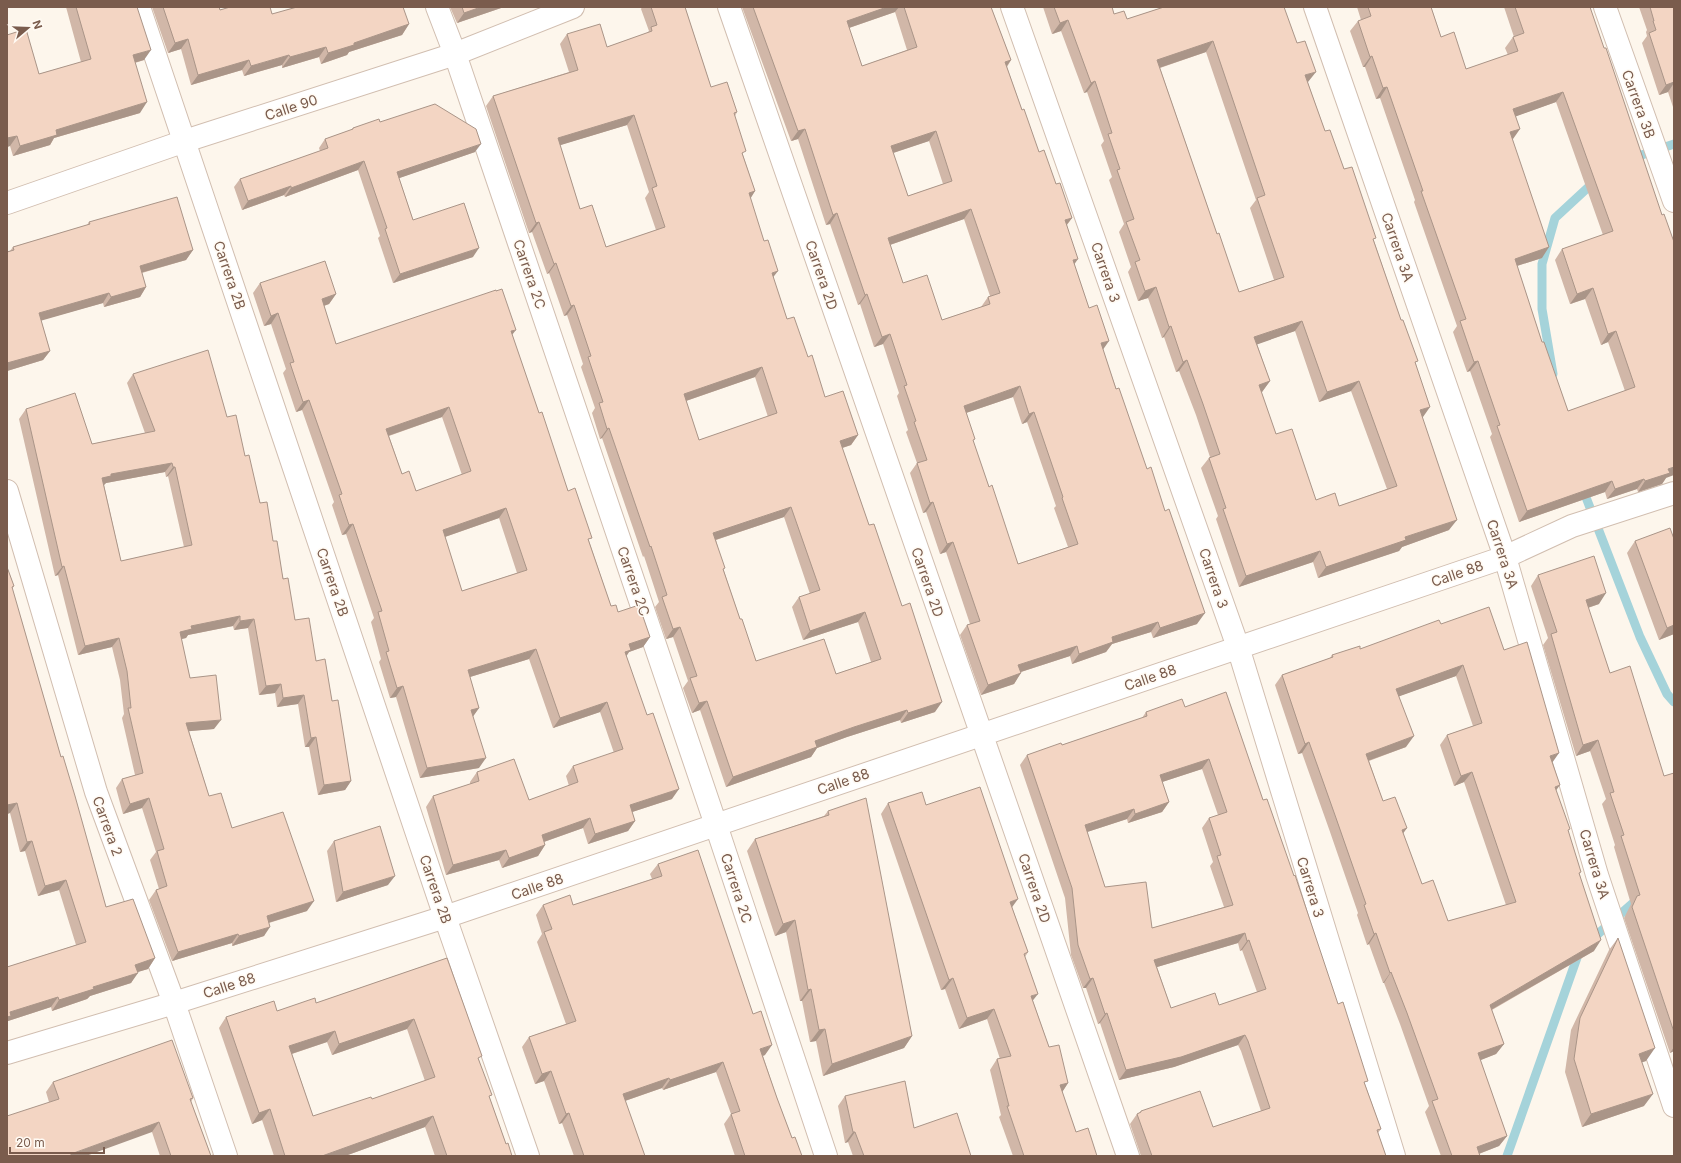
<svg xmlns="http://www.w3.org/2000/svg" width="1681" height="1163" font-family="Inter,sans-serif">
	<style>
		.lines { fill: none; stroke-linecap: round; stroke-linejoin: round }
		.stream { stroke: #a5d3da; stroke-width: 9 }
		.minor-casing { stroke: #d1beb0; stroke-width: 24 }
		.tertiary-casing { stroke: #d1beb0; stroke-width: 24 }
		.minor { stroke: #fff; stroke-width: 22 }
		.tertiary { stroke: #fff; stroke-width: 22 }
		.wall { fill: #d1b7a8; fill-rule: evenodd }
		.shaded-wall { fill: #aa9588 }
		.building { fill: #f3d5c3; stroke: #aa9588; fill-rule: evenodd }
		.labels { text-anchor: middle; dominant-baseline: central; stroke-width: 3; stroke-linejoin: round; paint-order: stroke }
		.street-label { font-size: 14px; fill: #7a5c4d; stroke: #fffaf3 }
	</style>
	<rect width="100%" height="100%" fill="#fdf6ec"/>
	<g class="lines">
		<path class="stream" d="M 1630,159 L 1674,144
			M 1553,374 L 1542,309 L 1542,264 L 1555,218 L 1595,181
			M 1582,487 L 1640,637 L 1667,694 L 1674,702
			M 1591,940 L 1640,897
			M 1507,1156 L 1579,952"/>
		<g class="minor-casing">
			<path id="minor" d="M 139,7 L 445,917 L 528,1156
				M 437,7 L 455,54 L 716,825 L 826,1156
				M 729,7 L 1128,1156
				M 1012,7 L 1238,647 L 1394,1156
				M 1315,7 L 1505,557 L 1597,875 L 1674,1106
				M 1605,7 L 1674,201
				M 7,1053 L 174,1003 L 445,917 L 1505,557 L 1572,526 L 1674,493"/>
		</g>
		<g class="tertiary-casing">
			<path id="tertiary" d="M 7,203 L 185,141 L 455,54 L 573,7
				M 7,491 L 96,792 L 174,1003 L 226,1156"/>
		</g>
		<use href="#minor" class="minor"/>
		<use href="#tertiary" class="tertiary"/>
	</g>
	<path class="wall" d="M 66,7 L 137,7 L 144,60 L 135,63 L 140,113 L 54,138 L 50,145 L 13,156 L 10,146 L 7,147 L 7,35 L 39,74 L 81,62 Z
		M 152,7 L 219,7 L 220,10 L 409,24 L 402,35 L 349,52 L 347,55 L 321,64 L 319,57 L 282,68 L 282,65 L 244,76 L 242,70 L 191,85 L 181,49 L 168,53 Z
		M 450,7 L 504,7 L 457,23 Z
		M 642,7 L 685,7 L 711,87 L 737,112 L 735,116 L 743,155 L 755,191 L 750,198 L 773,277 L 787,319 L 808,357 L 825,397 L 858,435 L 851,445 L 842,448 L 869,525 L 935,712 L 901,723 L 900,720 L 847,737 L 817,748 L 811,757 L 726,787 L 700,710 L 692,713 L 683,688 L 688,681 L 673,637 L 666,639 L 655,607 L 659,602 L 644,556 L 643,557 L 602,438 L 600,439 L 592,413 L 595,408 L 581,367 L 583,364 L 567,315 L 564,316 L 549,273 L 547,274 L 532,232 L 529,233 L 486,106 L 493,96 L 569,72 L 560,44 L 567,34 L 607,47 L 647,33 L 649,31 L 641,9 ZM 627,125 L 649,192 L 645,198 L 656,230 L 606,247 L 580,209 L 560,145 ZM 755,377 L 768,417 L 699,440 L 686,401 ZM 784,517 L 810,594 L 799,597 L 792,607 L 803,640 L 858,622 L 871,662 L 836,674 L 756,661 L 740,619 L 724,571 L 716,540 Z
		M 742,7 L 991,7 L 1011,60 L 1007,67 L 1022,110 L 1039,152 L 1056,184 L 1072,218 L 1067,225 L 1074,264 L 1103,350 L 1197,624 L 1153,638 L 1151,632 L 1112,644 L 1106,652 L 1072,664 L 1070,656 L 1021,672 L 1014,684 L 981,695 L 960,635 L 967,625 L 970,624 L 946,552 L 940,554 L 926,512 L 923,513 L 910,473 L 917,463 L 906,432 L 908,430 L 897,396 L 899,393 L 883,344 L 874,347 L 860,304 L 858,305 L 830,224 L 826,225 L 798,139 L 791,141 ZM 895,12 L 907,50 L 862,66 L 849,28 ZM 929,141 L 943,184 L 908,196 L 893,153 ZM 964,219 L 990,296 L 988,297 L 981,307 L 942,320 L 903,283 L 890,245 ZM 1013,397 L 1022,424 L 1027,422 L 1056,506 L 1054,508 L 1068,547 L 1018,564 L 989,487 L 973,442 L 966,413 Z
		M 1043,7 L 1112,7 L 1114,14 L 1127,19 L 1164,7 L 1308,82 L 1308,83 L 1325,131 L 1344,169 L 1374,241 L 1416,364 L 1423,417 L 1422,418 L 1449,530 L 1402,547 L 1399,551 L 1318,578 L 1313,562 L 1239,587 L 1216,519 L 1218,516 L 1201,468 L 1209,458 L 1210,457 L 1196,415 L 1179,371 L 1176,372 L 1164,337 L 1162,338 L 1148,298 L 1138,301 L 1128,272 L 1131,267 L 1119,232 L 1124,224 L 1109,180 L 1112,177 L 1101,145 L 1104,141 L 1087,92 L 1084,93 L 1061,31 L 1052,34 ZM 1206,52 L 1256,200 L 1250,208 L 1274,280 L 1239,292 L 1217,234 L 1160,68 ZM 1295,331 L 1319,402 L 1351,391 L 1387,489 L 1339,506 L 1316,500 L 1276,434 L 1261,392 L 1262,392 L 1270,381 L 1257,344 Z
		M 1357,7 L 1431,7 L 1441,37 L 1466,69 L 1508,55 L 1505,48 L 1513,37 L 1514,37 L 1504,7 L 1590,7 L 1666,478 L 1662,484 L 1638,492 L 1637,489 L 1607,499 L 1605,492 L 1519,522 L 1490,437 L 1492,434 L 1470,371 L 1467,372 L 1453,332 L 1457,326 L 1414,202 L 1415,200 L 1380,98 L 1376,99 L 1365,67 L 1363,67 L 1350,31 L 1358,21 L 1361,20 ZM 1556,102 L 1603,235 L 1562,249 L 1555,260 L 1570,304 L 1585,299 L 1601,345 L 1608,342 L 1625,391 L 1568,411 L 1542,342 L 1517,266 L 1542,258 L 1512,140 L 1516,116 Z
		M 1639,7 L 1674,7 L 1674,110 L 1668,92 L 1659,95 L 1642,43 L 1647,36 L 1646,32 L 1647,30 Z
		M 380,122 L 475,152 L 399,178 L 413,220 L 473,257 L 393,283 L 378,238 L 380,236 L 358,170 L 285,197 L 284,195 L 242,210 L 234,187 L 240,179 L 320,151 L 319,148 L 325,139 L 351,130 L 353,128 Z
		M 89,222 L 193,250 L 186,260 L 142,273 L 146,287 L 140,297 L 104,307 L 103,303 L 41,320 L 50,351 L 43,360 L 7,371 L 7,252 L 10,251 L 13,247 L 87,225 Z
		M 260,283 L 336,294 L 329,304 L 324,306 L 336,344 L 512,335 L 539,413 L 568,491 L 589,541 L 611,606 L 650,637 L 643,647 L 629,652 L 626,656 L 672,799 L 632,812 L 635,821 L 628,831 L 588,844 L 583,828 L 544,842 L 545,845 L 538,856 L 502,868 L 499,860 L 446,875 L 426,807 L 433,796 L 470,784 L 470,782 L 477,772 L 529,800 L 569,786 L 566,776 L 573,766 L 614,753 L 600,712 L 553,728 L 529,659 L 470,677 L 479,708 L 473,716 L 479,768 L 420,778 L 396,697 L 390,698 L 379,662 L 381,659 L 371,622 L 374,618 L 346,534 L 342,535 L 332,505 L 334,502 L 302,410 L 296,412 L 283,373 L 286,369 L 271,324 L 264,326 L 253,293 ZM 442,417 L 462,475 L 416,491 L 402,474 L 389,436 ZM 499,518 L 517,573 L 462,591 L 445,537 Z
		M 133,374 L 227,417 L 245,456 L 273,541 L 295,620 L 316,661 L 332,701 L 351,781 L 345,790 L 318,795 L 309,747 L 305,747 L 298,704 L 277,707 L 275,693 L 259,695 L 248,628 L 234,630 L 233,626 L 188,635 L 186,638 L 181,639 L 190,678 L 214,729 L 189,731 L 209,796 L 232,828 L 307,911 L 269,923 L 264,936 L 232,946 L 232,943 L 172,961 L 149,900 L 156,890 L 159,889 L 150,860 L 156,852 L 142,808 L 123,814 L 116,788 L 122,779 L 135,775 L 122,718 L 124,714 L 120,680 L 112,647 L 78,655 L 58,575 L 55,576 L 19,419 L 26,409 L 92,444 L 145,433 L 127,383 ZM 165,472 L 166,477 L 168,476 L 184,547 L 121,561 L 104,485 L 106,483 Z
		M 1674,539 L 1674,634 L 1659,640 L 1627,553 L 1635,541 Z
		M 7,567 L 14,586 L 12,589 L 61,757 L 106,907 L 155,958 L 148,969 L 137,972 L 131,983 L 90,996 L 87,999 L 52,1011 L 51,1007 L 8,1021 L 7,967 L 76,945 L 59,890 L 38,896 L 25,851 L 20,852 L 10,813 L 7,814 Z
		M 1538,575 L 1599,604 L 1588,608 L 1610,673 L 1664,776 L 1674,773 L 1674,1051 L 1670,1053 L 1624,918 L 1631,904 L 1614,847 L 1615,845 L 1602,804 L 1606,799 L 1590,751 L 1576,756 L 1543,645 L 1548,638 L 1531,586 Z
		M 1441,624 L 1504,650 L 1552,763 L 1556,790 L 1580,875 L 1594,951 L 1492,1010 L 1504,1044 L 1496,1054 L 1480,1060 L 1507,1136 L 1499,1146 L 1479,1154 L 1480,1156 L 1441,1156 L 1425,1112 L 1429,1106 L 1400,1024 L 1384,983 L 1383,983 L 1369,944 L 1367,945 L 1357,915 L 1358,913 L 1329,829 L 1302,753 L 1298,754 L 1275,685 L 1282,675 L 1330,658 L 1332,655 L 1360,649 ZM 1456,676 L 1473,726 L 1447,735 L 1440,745 L 1454,786 L 1464,782 L 1506,905 L 1448,921 L 1422,884 L 1403,833 L 1407,828 L 1383,801 L 1369,761 L 1406,747 L 1399,696 Z
		M 1185,707 L 1263,800 L 1365,1084 L 1381,1129 L 1378,1133 L 1386,1156 L 1141,1156 L 1130,1124 L 1137,1114 L 1139,1113 L 1141,1111 L 1213,1127 L 1261,1111 L 1241,1051 L 1238,1045 L 1174,1067 L 1119,1080 L 1100,1023 L 1098,1024 L 1086,988 L 1083,988 L 1071,955 L 1065,898 L 1020,765 L 1027,755 L 1062,745 L 1142,718 L 1146,712 ZM 1202,769 L 1218,815 L 1209,818 L 1202,828 L 1213,862 L 1210,866 L 1224,907 L 1152,928 L 1105,887 L 1087,832 L 1127,819 L 1128,823 L 1162,812 L 1169,802 L 1162,782 ZM 1238,943 L 1240,951 L 1242,950 L 1257,992 L 1219,1005 L 1171,1008 L 1157,967 Z
		M 888,803 L 926,805 L 1012,907 L 1028,952 L 1025,957 L 1033,1001 L 1049,1047 L 1068,1083 L 1062,1092 L 1076,1132 L 1097,1156 L 1013,1156 L 999,1117 L 1001,1115 L 990,1070 L 997,1059 L 1000,1059 L 987,1019 L 959,1029 L 945,989 L 941,990 L 881,814 Z
		M 828,811 L 912,1036 L 904,1048 L 823,1076 L 816,1041 L 810,1042 L 802,1001 L 800,1001 L 786,932 L 775,936 L 747,851 L 755,839 L 824,816 Z
		M 334,841 L 388,885 L 336,902 L 327,851 Z
		M 658,864 L 765,1055 L 763,1056 L 777,1098 L 792,1138 L 802,1156 L 735,1156 L 724,1124 L 731,1114 L 716,1072 L 663,1090 L 662,1088 L 625,1101 L 645,1156 L 574,1156 L 562,1123 L 559,1124 L 544,1081 L 535,1084 L 522,1047 L 529,1037 L 566,1024 L 537,942 L 542,934 L 536,915 L 543,905 L 573,905 L 652,879 L 650,874 Z
		M 1618,938 L 1646,1061 L 1642,1062 L 1644,1106 L 1582,1127 L 1565,1072 L 1571,1030 L 1609,950 Z
		M 447,958 L 479,1060 L 490,1099 L 506,1144 L 512,1156 L 435,1156 L 425,1127 L 345,1156 L 274,1156 L 262,1120 L 252,1124 L 219,1028 L 226,1017 L 277,1011 L 316,1003 ZM 407,1029 L 425,1081 L 372,1099 L 313,1116 L 292,1054 L 327,1042 L 332,1055 Z
		M 53,1082 L 193,1098 L 191,1102 L 211,1156 L 213,1156 L 160,1156 L 152,1132 L 49,1102 L 46,1092 Z
		M 845,1096 L 914,1128 L 971,1156 L 853,1156 L 848,1142 L 845,1143 L 838,1106 Z"/>
	<path class="shaded-wall" d="M 481,7 L 504,7 L 457,23 L 464,13 Z
		M 887,7 L 899,7 L 895,12 L 840,31 L 847,21 Z
		M 1068,20 L 1061,31 L 1052,34 L 1060,23 Z
		M 409,24 L 402,35 L 349,52 L 347,55 L 321,64 L 328,53 L 354,43 Z
		M 188,39 L 181,49 L 168,53 L 175,43 Z
		M 1213,41 L 1206,52 L 1150,71 L 1157,60 Z
		M 326,47 L 319,57 L 282,68 L 290,57 Z
		M 151,50 L 144,60 L 126,65 L 133,55 Z
		M 289,55 L 282,65 L 244,76 L 251,66 Z
		M 1372,56 L 1365,67 L 1363,67 L 1370,57 Z
		M 249,60 L 242,70 L 191,85 L 198,75 Z
		M 1011,60 L 1004,70 L 1005,62 Z
		M 1316,72 L 1308,82 L 1298,86 L 1305,75 Z
		M 1095,81 L 1087,92 L 1084,93 L 1091,83 Z
		M 1674,82 L 1674,83 L 1668,92 L 1659,95 L 1666,85 Z
		M 1387,87 L 1380,98 L 1376,99 L 1383,88 Z
		M 1563,92 L 1556,102 L 1506,120 L 1513,109 Z
		M 147,102 L 140,113 L 54,138 L 50,145 L 13,156 L 20,146 L 56,130 Z
		M 634,115 L 627,125 L 551,148 L 558,138 Z
		M 805,129 L 798,139 L 791,141 L 798,131 Z
		M 1520,129 L 1513,139 L 1502,143 L 1510,132 Z
		M 936,131 L 929,141 L 884,156 L 891,146 Z
		M 17,136 L 10,146 L 7,147 L 7,138 Z
		M 481,144 L 475,152 L 391,181 L 397,172 Z
		M 364,161 L 358,170 L 285,197 L 291,188 Z
		M 291,186 L 284,195 L 242,210 L 248,201 Z
		M 755,191 L 749,201 L 749,193 Z
		M 971,209 L 964,219 L 881,248 L 888,238 Z
		M 837,213 L 830,224 L 826,225 L 833,215 Z
		M 1072,218 L 1064,228 L 1065,220 Z
		M 539,222 L 532,232 L 529,233 L 536,223 Z
		M 1549,247 L 1542,258 L 1507,269 L 1515,259 Z
		M 479,248 L 473,257 L 393,283 L 400,274 Z
		M 193,250 L 186,260 L 133,275 L 140,266 Z
		M 1078,259 L 1071,269 L 1073,260 Z
		M 556,263 L 549,273 L 547,274 L 554,264 Z
		M 778,271 L 771,280 L 772,273 Z
		M 146,287 L 140,297 L 104,307 L 111,297 Z
		M 1156,287 L 1148,298 L 1138,301 L 1145,291 Z
		M 1593,288 L 1585,299 L 1570,304 L 1577,294 Z
		M 109,293 L 103,303 L 33,323 L 39,313 Z
		M 336,294 L 329,304 L 314,309 L 322,299 Z
		M 867,294 L 860,304 L 858,305 L 865,295 Z
		M 574,305 L 567,315 L 564,316 L 571,306 Z
		M 278,313 L 271,324 L 264,326 L 271,316 Z
		M 1302,321 L 1295,331 L 1247,348 L 1254,337 Z
		M 1171,326 L 1164,337 L 1162,338 L 1169,327 Z
		M 516,330 L 508,340 L 511,331 Z
		M 1616,331 L 1608,342 L 1601,345 L 1608,334 Z
		M 890,334 L 883,344 L 874,347 L 882,337 Z
		M 1109,341 L 1102,351 L 1101,343 Z
		M 50,351 L 43,360 L 7,371 L 7,363 Z
		M 1187,360 L 1179,371 L 1176,372 L 1183,362 Z
		M 1478,361 L 1470,371 L 1467,372 L 1474,362 Z
		M 762,367 L 755,377 L 677,404 L 684,394 Z
		M 1270,381 L 1262,392 L 1251,396 L 1259,385 Z
		M 1359,381 L 1351,391 L 1319,402 L 1327,392 Z
		M 1020,386 L 1013,397 L 957,416 L 964,406 Z
		M 309,400 L 302,410 L 296,412 L 303,402 Z
		M 449,407 L 442,417 L 379,439 L 386,429 Z
		M 1430,407 L 1423,417 L 1412,421 L 1420,410 Z
		M 1034,412 L 1027,422 L 1022,424 L 1029,414 Z
		M 609,428 L 602,438 L 600,439 L 607,429 Z
		M 858,435 L 851,445 L 833,451 L 840,441 Z
		M 172,463 L 165,472 L 106,483 L 104,485 L 96,487 L 102,478 L 111,474 Z
		M 173,467 L 175,467 L 168,476 L 166,477 Z
		M 1674,467 L 1674,475 L 1666,478 L 1662,484 L 1638,492 L 1645,481 L 1668,469 Z
		M 1644,479 L 1637,489 L 1607,499 L 1615,489 Z
		M 1612,481 L 1605,492 L 1519,522 L 1527,511 Z
		M 933,502 L 926,512 L 923,513 L 930,503 Z
		M 791,507 L 784,517 L 706,543 L 713,533 Z
		M 506,508 L 499,518 L 436,540 L 443,530 Z
		M 1457,520 L 1449,530 L 1402,547 L 1399,551 L 1318,578 L 1326,567 L 1405,537 Z
		M 353,524 L 346,534 L 342,535 L 349,525 Z
		M 953,542 L 946,552 L 940,554 L 947,544 Z
		M 1320,551 L 1313,562 L 1239,587 L 1246,576 Z
		M 64,566 L 58,575 L 55,576 L 62,567 Z
		M 1606,593 L 1599,604 L 1578,611 L 1586,600 Z
		M 865,612 L 858,622 L 803,640 L 810,631 Z
		M 1205,613 L 1197,624 L 1153,638 L 1160,628 Z
		M 240,616 L 233,626 L 188,635 L 186,638 L 173,641 L 180,632 L 191,626 Z
		M 254,619 L 248,628 L 234,630 L 240,621 Z
		M 1158,622 L 1151,632 L 1112,644 L 1106,652 L 1072,664 L 1079,654 L 1112,637 Z
		M 1674,625 L 1674,634 L 1659,640 L 1667,628 Z
		M 680,627 L 673,637 L 666,639 L 673,629 Z
		M 650,637 L 643,647 L 629,652 L 624,660 L 618,662 L 629,644 Z
		M 119,638 L 112,647 L 78,655 L 85,646 Z
		M 1077,646 L 1070,656 L 1011,675 L 1018,665 Z
		M 536,649 L 529,659 L 460,680 L 468,670 Z
		M 1463,665 L 1456,676 L 1389,700 L 1396,689 Z
		M 1021,673 L 1014,684 L 981,695 L 988,685 Z
		M 281,684 L 275,693 L 259,695 L 266,686 Z
		M 403,686 L 396,697 L 390,698 L 397,688 Z
		M 304,695 L 298,704 L 277,707 L 283,698 Z
		M 707,701 L 700,710 L 692,713 L 699,703 Z
		M 607,702 L 600,712 L 553,728 L 560,718 Z
		M 942,702 L 935,712 L 901,723 L 908,713 Z
		M 479,708 L 472,718 L 471,710 Z
		M 907,710 L 900,720 L 847,737 L 817,748 L 811,757 L 726,787 L 733,777 L 815,741 L 854,727 Z
		M 221,720 L 214,729 L 180,732 L 186,723 Z
		M 1414,736 L 1406,747 L 1359,764 L 1366,754 Z
		M 316,737 L 309,747 L 305,747 L 311,738 Z
		M 1598,740 L 1590,751 L 1576,756 L 1583,745 Z
		M 1309,742 L 1302,753 L 1298,754 L 1305,744 Z
		M 1559,753 L 1552,763 L 1550,756 Z
		M 486,758 L 479,768 L 420,778 L 427,768 Z
		M 1209,759 L 1202,769 L 1153,785 L 1160,775 Z
		M 1472,772 L 1464,782 L 1454,786 L 1461,776 Z
		M 351,781 L 345,790 L 318,795 L 324,785 Z
		M 1560,785 L 1552,796 L 1555,787 Z
		M 679,789 L 672,799 L 623,815 L 630,805 Z
		M 149,798 L 142,808 L 123,814 L 130,804 Z
		M 1169,802 L 1162,812 L 1128,823 L 1135,814 Z
		M 17,803 L 10,813 L 7,814 L 7,805 Z
		M 1134,809 L 1127,819 L 1078,835 L 1085,825 Z
		M 590,818 L 583,828 L 535,845 L 542,835 Z
		M 635,821 L 628,831 L 588,844 L 595,834 Z
		M 1407,828 L 1399,839 L 1402,830 Z
		M 32,841 L 25,851 L 20,852 L 27,842 Z
		M 545,845 L 538,856 L 502,868 L 509,858 Z
		M 506,850 L 499,860 L 446,875 L 453,865 Z
		M 395,876 L 388,885 L 336,902 L 343,892 Z
		M 66,880 L 59,890 L 38,896 L 45,886 Z
		M 1018,899 L 1010,910 L 1010,902 Z
		M 314,901 L 307,911 L 261,925 L 267,916 Z
		M 795,920 L 786,932 L 775,936 L 783,924 Z
		M 270,927 L 264,936 L 232,946 L 239,936 Z
		M 1245,933 L 1238,943 L 1147,970 L 1154,960 Z
		M 1376,933 L 1369,944 L 1367,945 L 1374,934 Z
		M 238,934 L 232,943 L 172,961 L 178,952 Z
		M 1249,940 L 1242,950 L 1240,951 L 1247,941 Z
		M 1601,940 L 1594,951 L 1482,1015 L 1490,1005 Z
		M 155,958 L 148,969 L 128,975 L 135,965 Z
		M 1391,972 L 1384,983 L 1383,983 L 1390,973 Z
		M 138,973 L 131,983 L 90,996 L 87,999 L 52,1011 L 59,1000 L 93,987 Z
		M 953,978 L 945,989 L 941,990 L 949,980 Z
		M 1093,978 L 1086,988 L 1083,988 L 1090,979 Z
		M 811,989 L 802,1001 L 800,1001 L 808,990 Z
		M 1038,994 L 1030,1004 L 1031,996 Z
		M 58,997 L 51,1007 L 8,1021 L 7,1021 L 7,1016 L 10,1012 Z
		M 994,1009 L 987,1019 L 959,1029 L 967,1018 Z
		M 1107,1013 L 1100,1023 L 1098,1024 L 1105,1014 Z
		M 414,1019 L 407,1029 L 332,1055 L 339,1044 Z
		M 825,1029 L 816,1041 L 810,1042 L 819,1030 Z
		M 335,1031 L 327,1042 L 282,1057 L 289,1046 Z
		M 1245,1035 L 1238,1045 L 1174,1067 L 1119,1080 L 1126,1070 Z
		M 912,1036 L 904,1048 L 823,1076 L 832,1064 Z
		M 1504,1044 L 1496,1054 L 1471,1064 L 1478,1053 Z
		M 772,1045 L 765,1055 L 753,1059 L 760,1049 Z
		M 1674,1047 L 1674,1051 L 1670,1053 Z
		M 1655,1048 L 1646,1061 L 1631,1066 L 1639,1054 Z
		M 723,1062 L 716,1072 L 663,1090 L 670,1080 Z
		M 551,1071 L 544,1081 L 535,1084 L 542,1074 Z
		M 669,1078 L 662,1088 L 616,1104 L 623,1094 Z
		M 1068,1083 L 1061,1094 L 1060,1085 Z
		M 1653,1094 L 1644,1106 L 1582,1127 L 1591,1114 Z
		M 270,1109 L 262,1120 L 252,1124 L 259,1113 Z
		M 569,1113 L 562,1123 L 559,1124 L 566,1114 Z
		M 433,1116 L 425,1127 L 345,1156 L 322,1156 Z
		M 159,1122 L 152,1132 L 86,1156 L 69,1156 L 71,1154 Z
		M 853,1132 L 855,1132 L 848,1142 L 845,1143 Z
		M 1507,1136 L 1499,1146 L 1473,1156 L 1477,1147 Z"/>
	<path class="building" d="M 76,7 L 137,7 L 151,50 L 133,55 L 147,102 L 56,130 L 57,135 L 20,146 L 17,136 L 7,138 L 7,35 L 26,29 L 39,74 L 91,59 Z
		M 163,7 L 219,7 L 220,10 L 230,7 L 270,7 L 272,14 L 297,7 L 403,7 L 409,24 L 354,43 L 354,45 L 328,53 L 326,47 L 290,57 L 289,55 L 251,66 L 249,60 L 198,75 L 188,39 L 175,43 Z
		M 462,7 L 481,7 L 464,13 Z
		M 651,7 L 685,7 L 711,87 L 727,82 L 737,112 L 734,113 L 746,151 L 742,153 L 755,191 L 749,193 L 764,241 L 768,240 L 778,271 L 772,273 L 787,319 L 794,317 L 808,357 L 812,355 L 825,397 L 843,391 L 858,435 L 840,441 L 869,525 L 874,524 L 902,606 L 910,603 L 942,702 L 908,713 L 907,710 L 854,727 L 815,741 L 817,747 L 733,777 L 707,701 L 699,703 L 690,678 L 697,676 L 680,627 L 673,629 L 662,597 L 667,595 L 651,546 L 650,547 L 609,428 L 607,429 L 599,403 L 603,402 L 588,357 L 591,356 L 574,305 L 571,306 L 556,263 L 554,264 L 539,222 L 536,223 L 493,96 L 578,70 L 567,34 L 600,24 L 607,47 L 652,31 L 651,27 L 657,25 ZM 634,115 L 657,186 L 652,188 L 665,227 L 606,247 L 592,205 L 580,209 L 558,138 ZM 762,367 L 777,413 L 699,440 L 684,394 ZM 791,507 L 820,590 L 799,597 L 810,631 L 865,612 L 881,659 L 836,674 L 824,639 L 756,661 L 742,619 L 740,619 L 723,569 L 725,568 L 713,533 Z
		M 753,7 L 887,7 L 847,21 L 862,66 L 917,47 L 904,7 L 991,7 L 1011,60 L 1005,62 L 1022,110 L 1024,109 L 1039,152 L 1044,150 L 1056,184 L 1060,183 L 1072,218 L 1065,220 L 1078,259 L 1073,260 L 1089,308 L 1097,305 L 1109,341 L 1101,343 L 1116,389 L 1119,388 L 1147,469 L 1151,467 L 1165,511 L 1169,509 L 1205,613 L 1160,628 L 1158,622 L 1112,637 L 1113,642 L 1079,654 L 1077,646 L 1018,665 L 1021,673 L 988,685 L 967,625 L 980,621 L 953,542 L 947,544 L 933,502 L 930,503 L 917,463 L 927,460 L 914,422 L 916,421 L 904,386 L 907,385 L 890,334 L 882,337 L 867,294 L 865,295 L 837,213 L 833,215 L 805,129 L 798,131 ZM 936,131 L 952,181 L 908,196 L 891,146 ZM 971,209 L 1000,293 L 988,297 L 990,304 L 942,320 L 927,275 L 903,283 L 888,238 ZM 1020,386 L 1029,414 L 1034,412 L 1063,497 L 1062,498 L 1078,544 L 1018,564 L 992,485 L 989,487 L 973,440 L 975,439 L 964,406 Z
		M 1054,7 L 1112,7 L 1114,14 L 1124,11 L 1127,19 L 1164,7 L 1284,7 L 1297,43 L 1305,41 L 1316,72 L 1305,75 L 1325,131 L 1330,130 L 1344,169 L 1352,167 L 1376,238 L 1373,239 L 1401,320 L 1403,320 L 1418,361 L 1415,362 L 1430,407 L 1420,410 L 1457,520 L 1405,537 L 1406,540 L 1326,567 L 1320,551 L 1246,576 L 1223,509 L 1226,508 L 1209,458 L 1220,454 L 1203,404 L 1187,360 L 1183,362 L 1171,326 L 1169,327 L 1156,287 L 1145,291 L 1135,262 L 1140,260 L 1126,222 L 1134,219 L 1117,170 L 1120,169 L 1108,134 L 1112,133 L 1095,81 L 1091,83 L 1068,20 L 1060,23 ZM 1213,41 L 1265,195 L 1257,198 L 1284,277 L 1239,292 L 1219,233 L 1217,234 L 1157,60 ZM 1302,321 L 1327,392 L 1359,381 L 1397,486 L 1339,506 L 1335,493 L 1316,500 L 1292,429 L 1276,434 L 1259,385 L 1270,381 L 1254,337 Z
		M 1368,7 L 1431,7 L 1441,37 L 1454,32 L 1466,69 L 1518,51 L 1513,37 L 1524,33 L 1515,7 L 1590,7 L 1604,48 L 1606,48 L 1662,215 L 1664,214 L 1674,242 L 1674,467 L 1668,469 L 1670,473 L 1645,481 L 1644,479 L 1615,489 L 1612,481 L 1527,511 L 1497,426 L 1500,425 L 1478,361 L 1474,362 L 1460,321 L 1466,319 L 1421,191 L 1423,191 L 1387,87 L 1383,88 L 1372,56 L 1370,57 L 1358,21 L 1371,16 ZM 1563,92 L 1613,231 L 1562,249 L 1577,294 L 1593,288 L 1608,334 L 1616,331 L 1635,387 L 1568,411 L 1544,342 L 1542,342 L 1515,259 L 1549,247 L 1510,132 L 1520,129 L 1513,109 Z
		M 1650,7 L 1674,7 L 1674,82 L 1666,85 L 1649,33 L 1656,30 L 1653,21 L 1654,21 Z
		M 435,104 L 476,129 L 481,144 L 397,172 L 413,220 L 464,203 L 479,248 L 400,274 L 385,229 L 387,228 L 364,161 L 291,188 L 291,186 L 248,201 L 240,179 L 328,148 L 325,139 L 353,129 L 353,128 L 379,119 L 380,122 Z
		M 177,197 L 193,250 L 140,266 L 146,287 L 111,297 L 109,293 L 39,313 L 50,351 L 7,363 L 7,252 L 14,250 L 13,247 L 90,224 L 89,222 Z
		M 325,261 L 336,294 L 322,299 L 336,344 L 496,290 L 496,291 L 502,289 L 516,330 L 511,331 L 539,413 L 542,412 L 568,491 L 575,488 L 592,538 L 588,539 L 611,606 L 616,605 L 618,612 L 639,605 L 650,637 L 629,644 L 631,650 L 625,652 L 647,715 L 653,713 L 679,789 L 630,805 L 635,821 L 595,834 L 590,818 L 542,835 L 545,845 L 509,858 L 506,850 L 453,865 L 433,796 L 479,781 L 477,772 L 514,759 L 529,800 L 578,782 L 573,766 L 623,749 L 607,702 L 560,718 L 536,649 L 468,670 L 479,708 L 471,710 L 486,758 L 427,768 L 403,686 L 397,688 L 386,652 L 389,651 L 378,612 L 382,611 L 353,524 L 349,525 L 339,495 L 342,494 L 309,400 L 303,402 L 290,363 L 294,362 L 278,313 L 271,316 L 260,283 ZM 449,407 L 471,471 L 416,491 L 409,471 L 402,474 L 386,429 ZM 506,508 L 527,570 L 462,591 L 443,530 Z
		M 208,350 L 227,417 L 236,415 L 245,456 L 249,455 L 260,503 L 267,502 L 273,541 L 277,541 L 283,579 L 288,578 L 295,620 L 309,618 L 316,661 L 325,659 L 332,701 L 338,700 L 351,781 L 324,785 L 316,737 L 311,738 L 304,695 L 283,698 L 281,684 L 266,686 L 254,619 L 240,621 L 240,616 L 191,626 L 192,629 L 180,632 L 190,678 L 216,675 L 221,720 L 186,723 L 209,796 L 221,793 L 232,828 L 283,812 L 314,901 L 267,916 L 270,927 L 239,936 L 238,934 L 178,952 L 156,890 L 167,886 L 157,851 L 164,849 L 149,798 L 130,804 L 122,779 L 143,773 L 128,708 L 131,708 L 127,671 L 119,638 L 85,646 L 64,566 L 62,567 L 26,409 L 75,393 L 92,444 L 155,431 L 133,374 ZM 172,463 L 173,467 L 175,467 L 192,545 L 121,561 L 102,478 L 111,476 L 111,474 Z
		M 1670,528 L 1674,539 L 1674,625 L 1667,628 L 1635,541 Z
		M 1594,556 L 1606,593 L 1586,600 L 1610,673 L 1630,666 L 1664,776 L 1674,773 L 1674,1032 L 1632,907 L 1637,896 L 1640,895 L 1621,836 L 1624,835 L 1610,793 L 1614,792 L 1598,740 L 1583,745 L 1551,634 L 1557,632 L 1538,575 Z
		M 7,567 L 14,586 L 12,587 L 61,757 L 63,756 L 75,796 L 106,907 L 133,899 L 155,958 L 135,965 L 138,973 L 93,987 L 94,989 L 59,1000 L 58,997 L 10,1012 L 11,1016 L 7,1017 L 7,967 L 86,942 L 66,880 L 45,886 L 32,841 L 27,842 L 17,803 L 7,805 Z
		M 1489,607 L 1504,650 L 1527,642 L 1559,753 L 1550,756 L 1560,785 L 1555,787 L 1570,829 L 1568,830 L 1581,872 L 1579,873 L 1601,940 L 1490,1005 L 1504,1044 L 1478,1053 L 1507,1136 L 1477,1147 L 1480,1156 L 1452,1156 L 1432,1101 L 1438,1099 L 1407,1013 L 1391,972 L 1390,973 L 1376,933 L 1374,934 L 1364,905 L 1366,904 L 1336,818 L 1309,742 L 1305,744 L 1282,675 L 1333,657 L 1332,655 L 1360,646 L 1360,649 L 1439,620 L 1441,624 ZM 1463,665 L 1482,723 L 1447,735 L 1461,776 L 1472,772 L 1516,902 L 1448,921 L 1433,880 L 1422,884 L 1402,830 L 1407,828 L 1395,797 L 1383,801 L 1366,754 L 1414,736 L 1396,689 Z
		M 1226,692 L 1263,800 L 1267,799 L 1294,876 L 1295,875 L 1338,1004 L 1343,1002 L 1368,1081 L 1364,1082 L 1381,1129 L 1377,1130 L 1386,1156 L 1152,1156 L 1137,1114 L 1141,1112 L 1141,1111 L 1200,1091 L 1213,1127 L 1270,1108 L 1248,1041 L 1245,1035 L 1181,1057 L 1126,1070 L 1107,1013 L 1105,1014 L 1093,978 L 1090,979 L 1078,945 L 1072,888 L 1027,755 L 1061,743 L 1062,745 L 1147,716 L 1146,712 L 1182,699 L 1185,707 ZM 1209,759 L 1227,812 L 1209,818 L 1221,855 L 1217,856 L 1233,905 L 1152,928 L 1146,882 L 1105,887 L 1085,825 L 1134,809 L 1135,814 L 1169,802 L 1160,775 ZM 1245,933 L 1247,941 L 1249,940 L 1266,989 L 1219,1005 L 1215,993 L 1171,1008 L 1154,960 Z
		M 980,787 L 1018,899 L 1010,902 L 1028,952 L 1024,954 L 1038,994 L 1031,996 L 1049,1047 L 1059,1045 L 1068,1083 L 1060,1085 L 1076,1132 L 1088,1128 L 1097,1156 L 1024,1156 L 1007,1106 L 1009,1106 L 997,1059 L 1011,1056 L 994,1009 L 967,1018 L 953,978 L 949,980 L 888,803 L 922,792 L 926,805 Z
		M 866,798 L 912,1036 L 832,1064 L 825,1029 L 819,1030 L 811,989 L 808,990 L 795,920 L 783,924 L 755,839 L 829,815 L 828,811 Z
		M 380,826 L 395,876 L 343,892 L 334,841 Z
		M 698,850 L 753,1014 L 761,1011 L 772,1045 L 760,1049 L 777,1098 L 792,1138 L 795,1137 L 802,1156 L 745,1156 L 731,1114 L 740,1111 L 723,1062 L 670,1080 L 669,1078 L 623,1094 L 645,1156 L 584,1156 L 569,1113 L 566,1114 L 551,1071 L 542,1074 L 529,1037 L 576,1021 L 544,932 L 552,929 L 543,905 L 570,895 L 573,905 L 662,876 L 658,864 Z
		M 1618,938 L 1655,1048 L 1639,1054 L 1653,1094 L 1591,1114 L 1574,1059 L 1580,1018 Z
		M 447,958 L 482,1056 L 478,1058 L 492,1095 L 489,1096 L 506,1144 L 508,1143 L 512,1156 L 447,1156 L 433,1116 L 322,1156 L 285,1156 L 270,1109 L 259,1113 L 226,1017 L 274,1001 L 277,1011 L 315,998 L 316,1003 ZM 414,1019 L 435,1077 L 372,1099 L 371,1097 L 313,1116 L 289,1046 L 335,1031 L 339,1044 Z
		M 172,1040 L 193,1098 L 190,1099 L 211,1156 L 213,1155 L 213,1156 L 171,1156 L 159,1122 L 71,1154 L 71,1156 L 7,1156 L 7,1116 L 59,1099 L 53,1082 Z
		M 905,1081 L 914,1128 L 957,1113 L 971,1156 L 864,1156 L 855,1132 L 853,1132 L 845,1096 Z"/>
	<g class="labels">
		<g class="street-label">
			<text transform="translate(1639 104) rotate(70)">Carrera 3B</text>
			<text transform="translate(291 107) rotate(-18)">Calle 90</text>
			<text transform="translate(1398 247) rotate(71)">Carrera 3A</text>
			<text transform="translate(1106 272) rotate(71)">Carrera 3</text>
			<text transform="translate(530 274) rotate(71)">Carrera 2C</text>
			<text transform="translate(230 275) rotate(71)">Carrera 2B</text>
			<text transform="translate(822 275) rotate(71)">Carrera 2D</text>
			<text transform="translate(1503 554) rotate(72)">Carrera 3A</text>
			<text transform="translate(1457 573) rotate(-19)">Calle 88</text>
			<text transform="translate(1214 578) rotate(71)">Carrera 3</text>
			<text transform="translate(634 581) rotate(71)">Carrera 2C</text>
			<text transform="translate(333 582) rotate(71)">Carrera 2B</text>
			<text transform="translate(928 582) rotate(71)">Carrera 2D</text>
			<text transform="translate(1150 677) rotate(-19)">Calle 88</text>
			<text transform="translate(843 781) rotate(-19)">Calle 88</text>
			<text transform="translate(108 826) rotate(70)">Carrera 2</text>
			<text transform="translate(1595 864) rotate(73)">Carrera 3A</text>
			<text transform="translate(537 886) rotate(-19)">Calle 88</text>
			<text transform="translate(1311 887) rotate(73)">Carrera 3</text>
			<text transform="translate(737 888) rotate(72)">Carrera 2C</text>
			<text transform="translate(1035 888) rotate(71)">Carrera 2D</text>
			<text transform="translate(436 889) rotate(71)">Carrera 2B</text>
			<text transform="translate(229 985) rotate(-18)">Calle 88</text>
		</g>
	</g>
	<rect width="1681" height="1163" fill="none" stroke="#7a5c4d" stroke-width="16"/>
	<g transform="translate(28 28) rotate(71)" stroke="#fffaf3" stroke-width="3" paint-order="stroke">
	<path d="M0-3L7 15L0 10L-7 15Z" fill="#7a5c4d"/>
	<text y="-6" font-size="11" font-weight="bold" text-anchor="middle" fill="#7a5c4d">N</text>
	</g>
	<path d="M10 1147v6h94v-6" fill="none" stroke="#7a5c4d" stroke-width="2"/>
	<text x="16" y="1147" font-size="12" fill="#7a5c4d" stroke="#fffaf3" stroke-width="3" paint-order="stroke">20 m</text>
</svg>
